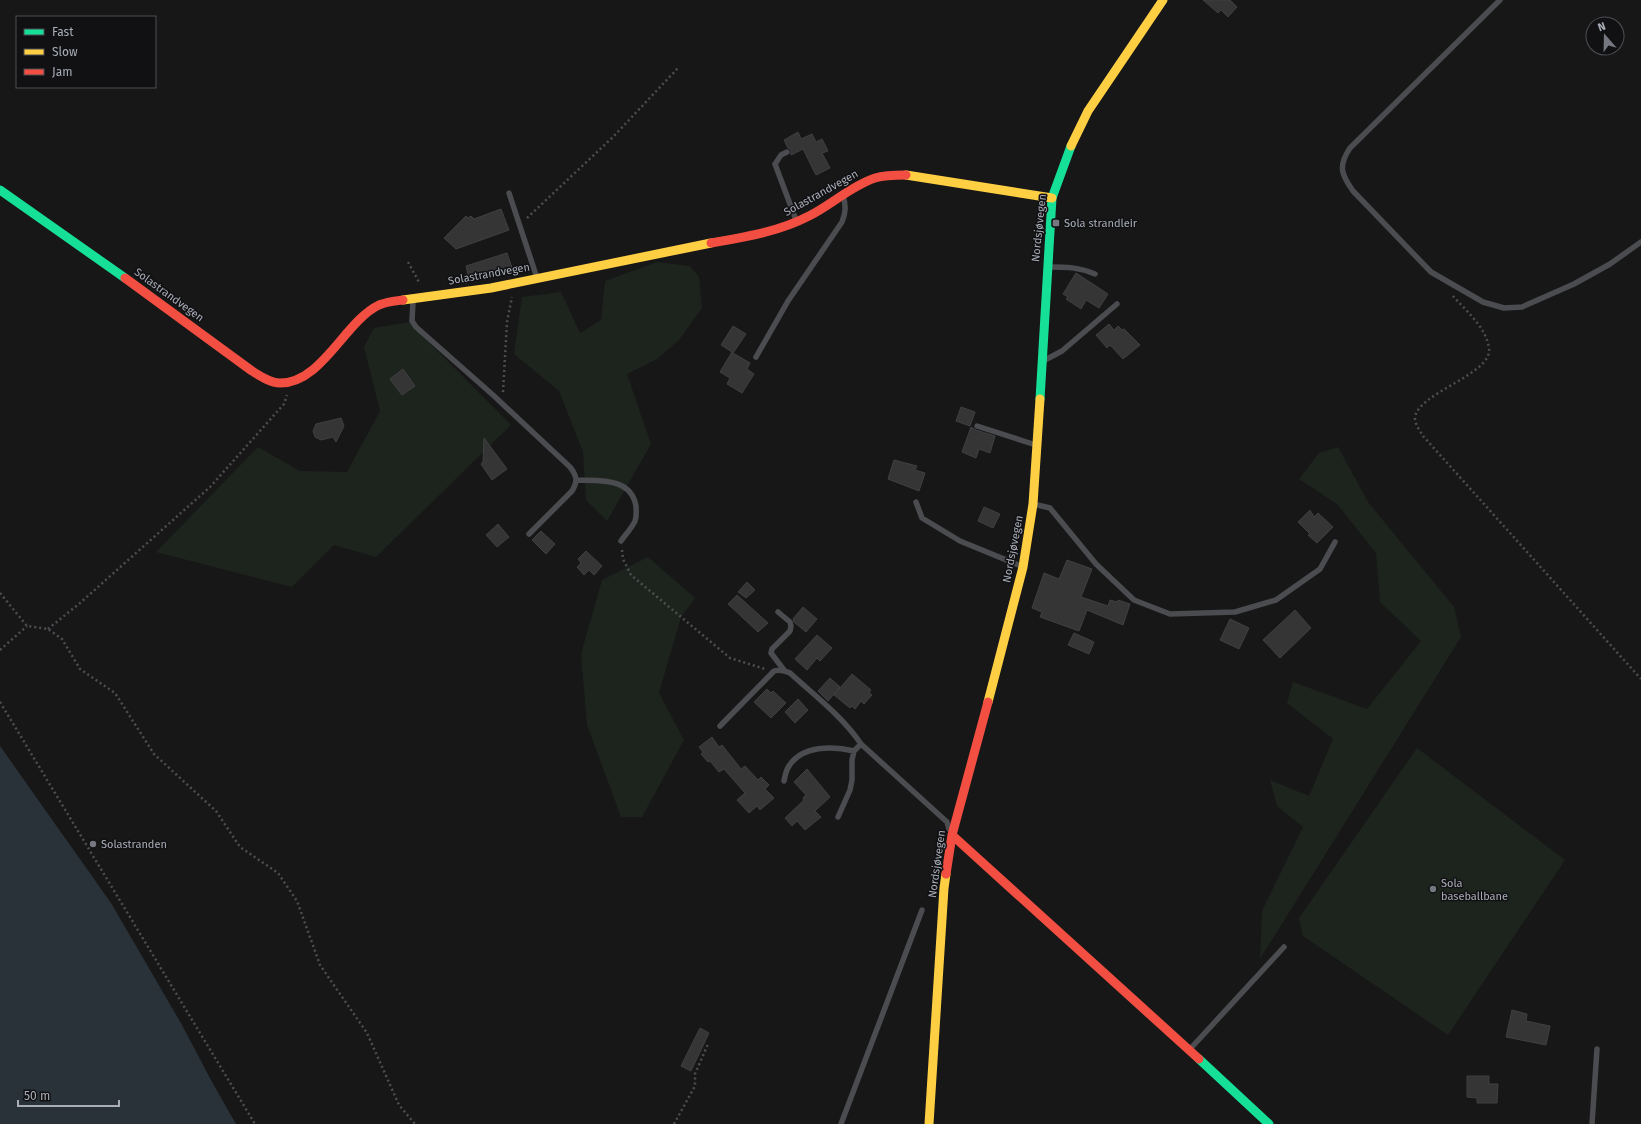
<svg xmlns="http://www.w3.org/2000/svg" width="1641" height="1124" font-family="'Fira Sans',sans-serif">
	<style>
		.green { fill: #1d241e }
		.water { fill: #2a3239 }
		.building { fill: #353536; stroke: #3f4043 }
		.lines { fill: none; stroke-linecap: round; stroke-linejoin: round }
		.path { stroke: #4d4e52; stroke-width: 2.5; stroke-dasharray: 2 3; stroke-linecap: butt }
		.lane { stroke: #4b4c50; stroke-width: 5.5 }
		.fast { stroke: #16e098; stroke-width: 9 }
		.slow { stroke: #ffcf43; stroke-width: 9 }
		.jam { stroke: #f24e42; stroke-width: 9 }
		.poi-dot { fill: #757880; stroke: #111113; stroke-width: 1.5 }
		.labels { text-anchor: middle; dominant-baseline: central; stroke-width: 3; stroke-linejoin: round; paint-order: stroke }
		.street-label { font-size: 11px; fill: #a8adb8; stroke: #111113 }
		.poi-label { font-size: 11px; fill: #a8adb8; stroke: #111113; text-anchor: start }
	</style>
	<rect width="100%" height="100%" fill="#171717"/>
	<path class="green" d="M 657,262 L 690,266 L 699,277 L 702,308 L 679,340 L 657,359 L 627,374 L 651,444 L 607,521 L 586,500 L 583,452 L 559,391 L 514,354 L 522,297 L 561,292 L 580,333 L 601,320 L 605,281 Z
		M 409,322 L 511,425 L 376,557 L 334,545 L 292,587 L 156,552 L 258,447 L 300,471 L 347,472 L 380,411 L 364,347 L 374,328 Z
		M 1338,447 L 1368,502 L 1454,607 L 1461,637 L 1260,959 L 1262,911 L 1303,827 L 1277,806 L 1270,780 L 1309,796 L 1333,739 L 1287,703 L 1293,682 L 1367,709 L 1421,641 L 1380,602 L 1376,553 L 1337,504 L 1299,479 L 1319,453 Z
		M 648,557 L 695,598 L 681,617 L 659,693 L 684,740 L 642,817 L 621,817 L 587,725 L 581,654 L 602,580 Z
		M 1417,748 L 1565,860 L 1448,1035 L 1303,936 L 1299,918 Z"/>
	<path class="water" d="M 0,746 L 111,903 L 182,1025 L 212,1082 L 236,1124 L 0,1124 Z"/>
	<path class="building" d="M 1203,0 L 1230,0 L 1237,7 L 1228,17 L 1221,10 L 1218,13 Z
		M 798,132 L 801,139 L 812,134 L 816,142 L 822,139 L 828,151 L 822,153 L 830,168 L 816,175 L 803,149 L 791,155 L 791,150 L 788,148 L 784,140 Z
		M 501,209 L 509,230 L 456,249 L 444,238 L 466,216 L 468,218 L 471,216 L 474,219 Z
		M 507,253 L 512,268 L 497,273 L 496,270 L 469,278 L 466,266 Z
		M 1076,273 L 1108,294 L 1099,308 L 1086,300 L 1081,309 L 1066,299 L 1068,297 L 1063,294 Z
		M 1109,324 L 1114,330 L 1118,326 L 1122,330 L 1124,329 L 1140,345 L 1123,359 L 1110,345 L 1107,348 L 1096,335 Z
		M 733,326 L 746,334 L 733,353 L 750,363 L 747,369 L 754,374 L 742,393 L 727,384 L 730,378 L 720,372 L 732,352 L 721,345 Z
		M 403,369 L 415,386 L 402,395 L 390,379 Z
		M 961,407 L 975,412 L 970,426 L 956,421 Z
		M 341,418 L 344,426 L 336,442 L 333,437 L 321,440 L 315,437 L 313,431 L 316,424 Z
		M 971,427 L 976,430 L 995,436 L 990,453 L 979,449 L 976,458 L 962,452 Z
		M 484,438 L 507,469 L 492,480 L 481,464 L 483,462 Z
		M 894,460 L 917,466 L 915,470 L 925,473 L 919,491 L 888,479 Z
		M 984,507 L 1000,514 L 993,528 L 978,521 Z
		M 1310,510 L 1314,517 L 1318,513 L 1333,527 L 1317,543 L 1308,535 L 1310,534 L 1298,522 Z
		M 498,524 L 509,537 L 497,547 L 486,535 Z
		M 541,531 L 555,544 L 546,554 L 532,540 Z
		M 586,551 L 602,566 L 594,575 L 589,570 L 584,575 L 577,567 L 581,563 L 578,559 Z
		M 1067,560 L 1092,569 L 1081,597 L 1108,606 L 1110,600 L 1117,602 L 1118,600 L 1130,604 L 1123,625 L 1087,610 L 1079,631 L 1040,617 L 1042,612 L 1032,608 L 1044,573 L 1059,579 Z
		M 747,582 L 755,590 L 746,598 L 738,592 Z
		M 737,595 L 768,623 L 758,632 L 728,604 Z
		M 803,607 L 817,619 L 806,632 L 794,622 L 793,619 Z
		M 1295,610 L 1311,628 L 1280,658 L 1263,640 Z
		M 1230,619 L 1249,628 L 1239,649 L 1220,640 Z
		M 1074,633 L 1094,642 L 1089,654 L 1068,645 Z
		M 817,635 L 832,648 L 820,661 L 817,658 L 807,670 L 795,659 Z
		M 852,674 L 871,690 L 869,693 L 872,695 L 864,704 L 861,701 L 855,709 L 852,706 L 850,708 L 834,695 Z
		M 830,678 L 840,687 L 828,701 L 818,691 Z
		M 767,689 L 771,693 L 773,691 L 786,703 L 771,718 L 754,702 Z
		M 798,699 L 808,710 L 795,723 L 785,712 Z
		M 712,737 L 719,747 L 722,745 L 741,769 L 745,766 L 758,780 L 761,777 L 769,785 L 765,789 L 774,798 L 760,810 L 757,806 L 749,813 L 737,800 L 745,793 L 724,769 L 719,772 L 710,761 L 708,762 L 701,754 L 703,752 L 699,747 Z
		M 807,769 L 830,797 L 815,811 L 821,817 L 805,830 L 797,821 L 792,826 L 785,818 L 804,800 L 803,798 L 806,795 L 794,782 Z
		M 1512,1010 L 1527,1014 L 1526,1021 L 1550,1026 L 1546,1045 L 1506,1037 Z
		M 700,1028 L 709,1033 L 691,1071 L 681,1066 Z
		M 1467,1076 L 1489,1076 L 1489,1084 L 1498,1084 L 1497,1103 L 1477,1103 L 1477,1098 L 1467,1097 Z"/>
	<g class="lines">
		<path class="path" d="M 527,218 L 613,137 L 678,68
			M 408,262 L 420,284
			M 1453,296 C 1466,311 1486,327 1489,348 C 1493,375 1415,393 1415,419 C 1416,426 1420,431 1423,436 L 1641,679
			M 503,392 L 507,322 L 512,297
			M 622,550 L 623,559 L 631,575 L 730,658 L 765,669
			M 0,593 L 27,626 L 48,629 L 62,639 L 80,669 L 115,693 L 154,754 L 216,811 L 240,847 L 278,873 L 297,901 L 320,965 L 367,1033 L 399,1105 L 415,1124
			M 48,629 L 80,603 L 210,487 L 284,404 L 287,395
			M 0,650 L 27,626
			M 0,702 L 255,1124
			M 674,1124 L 695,1086 L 695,1074 L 708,1044"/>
		<path class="lane" d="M 1500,0 L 1350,148 C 1338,166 1341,174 1353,191 L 1431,272 L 1483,302 L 1504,308 L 1522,307 L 1574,284 L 1610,264 L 1641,242
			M 787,152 L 781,155 L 775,164 L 796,220
			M 509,193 L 537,278
			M 1049,267 C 1067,267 1078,267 1095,274
			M 413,301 L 412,321 L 416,327 L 493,395 L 570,467 C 577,476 578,481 572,491 L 529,534
			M 756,357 L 788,301 L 842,222 C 846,212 846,206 843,195
			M 1045,360 L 1062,351 L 1117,304
			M 977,426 L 1036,445
			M 577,480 C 599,481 631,477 636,506 C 636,510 637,516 635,521 C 632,528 625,535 621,541
			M 916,502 L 922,518 L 960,541 L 1021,566
			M 1033,504 L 1050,508 L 1096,564 L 1134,600 L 1170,614 L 1235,612 L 1276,600 L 1320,569 L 1335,542
			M 778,612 L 790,622 L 791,626 L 790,631 L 772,649 L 771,653 L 784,670
			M 720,726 L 774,671 C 780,669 784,670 790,673 C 814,695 843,717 861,744 L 947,822 L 949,829
			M 784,781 C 785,776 786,770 789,766 C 802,745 833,746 854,751
			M 838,817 L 850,790 L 852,780 L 852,760 L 854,751 L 861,744
			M 1191,1048 L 1284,947
			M 841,1124 L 922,910
			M 1592,1124 L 1597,1049"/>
		<path class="fast" d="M 0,190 L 125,278
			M 1040,399 L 1052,198 L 1071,146
			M 1199,1059 L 1269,1124"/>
		<path class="slow" d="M 1071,146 L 1088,111 L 1163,0
			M 906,175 L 1052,198
			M 403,300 L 491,288 L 711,243
			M 988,702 L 1023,567 L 1033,504 L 1040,399
			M 929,1124 L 944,888 L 946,874"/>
		<path class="jam" d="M 711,243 C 745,237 778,232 809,216 C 831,205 851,186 875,178 C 885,175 896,175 906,175
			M 125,278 L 252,371 C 260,376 270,383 280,383 C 322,383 345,321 379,305 C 386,302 395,301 403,300
			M 952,835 L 1199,1059
			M 946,874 L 952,835 L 988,702"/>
	</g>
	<g class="poi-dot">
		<rect x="1052" y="219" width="8" height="8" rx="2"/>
		<circle cx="93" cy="844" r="4"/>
		<circle cx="1433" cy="889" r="4"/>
	</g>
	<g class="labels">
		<g class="street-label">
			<text transform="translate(821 193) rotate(-29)">Solastrandvegen</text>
			<text transform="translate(1039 228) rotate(-84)">Nordsjøvegen</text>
			<text transform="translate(489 274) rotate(-10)">Solastrandvegen</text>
			<text transform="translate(169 295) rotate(36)">Solastrandvegen</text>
			<text transform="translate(1013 549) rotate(-79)">Nordsjøvegen</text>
			<text transform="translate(937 864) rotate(-82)">Nordsjøvegen</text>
		</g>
		<g class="poi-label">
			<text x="1064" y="223">Sola strandleir</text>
			<text x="101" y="844">Solastranden</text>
			<text x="1441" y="883">Sola<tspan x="1441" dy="13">baseballbane</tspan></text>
		</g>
	</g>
	<rect x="16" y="16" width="140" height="72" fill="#111113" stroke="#4d4f55"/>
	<rect x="24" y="29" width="20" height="6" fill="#16e098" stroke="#4d4f55"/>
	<text x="52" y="36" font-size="12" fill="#a8adb8">Fast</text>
	<rect x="24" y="49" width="20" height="6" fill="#ffcf43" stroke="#4d4f55"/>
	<text x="52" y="56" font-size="12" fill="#a8adb8">Slow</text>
	<rect x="24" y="69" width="20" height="6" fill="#f24e42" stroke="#4d4f55"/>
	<text x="52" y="76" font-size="12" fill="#a8adb8">Jam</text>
	<g transform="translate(1605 36) rotate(340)"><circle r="19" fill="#111113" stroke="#4d4f55"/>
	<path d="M0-3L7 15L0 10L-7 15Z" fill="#757880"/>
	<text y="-6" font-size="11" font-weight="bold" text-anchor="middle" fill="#a8adb8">N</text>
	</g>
	<path d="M18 1100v6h101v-6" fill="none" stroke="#a8adb8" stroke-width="2"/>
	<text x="24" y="1100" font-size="12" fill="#a8adb8" stroke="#111113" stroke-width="3" paint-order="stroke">50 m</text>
</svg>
